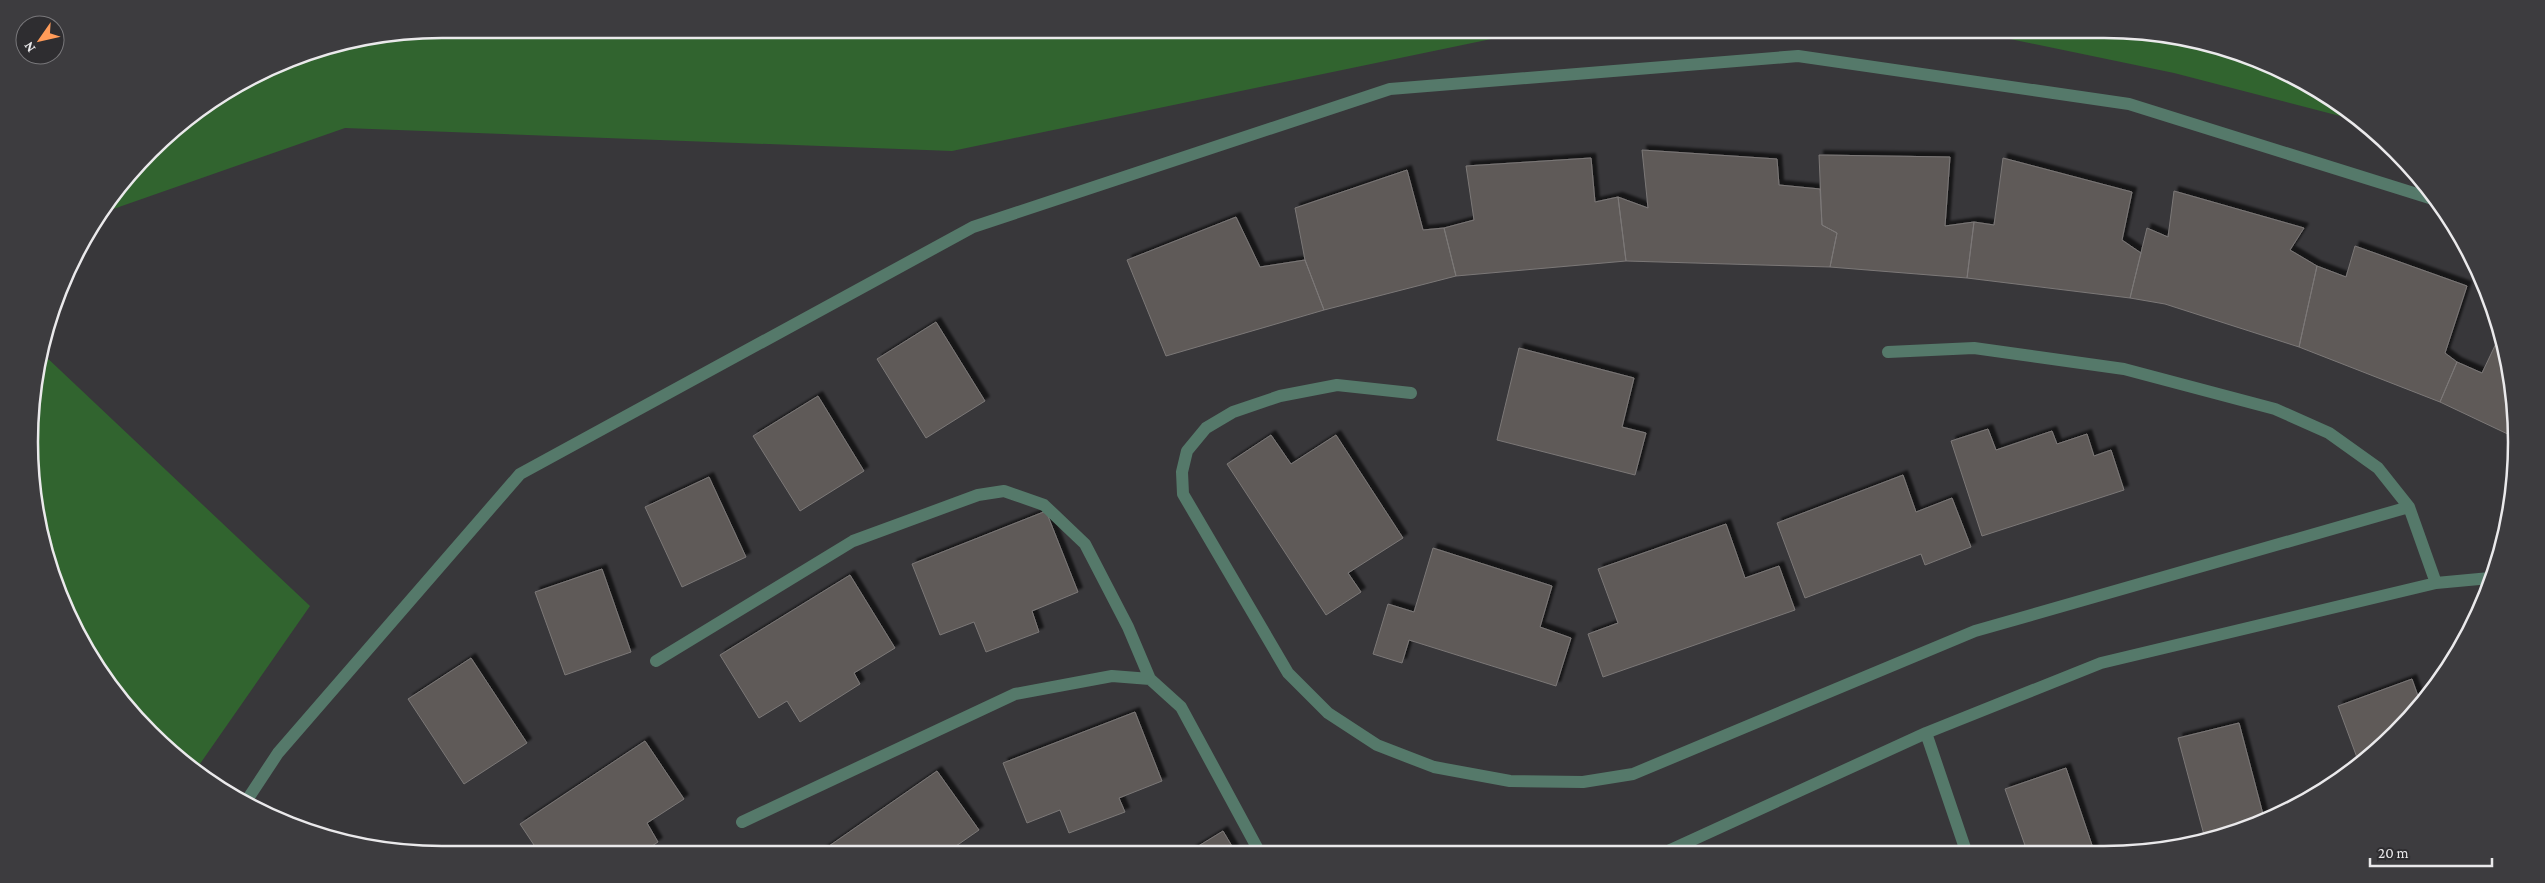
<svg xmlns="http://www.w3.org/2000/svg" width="2545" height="883" font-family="'Crimson Pro',serif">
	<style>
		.green { fill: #31642f }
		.building { fill: #5e5a59; stroke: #7c7877; filter: url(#shadow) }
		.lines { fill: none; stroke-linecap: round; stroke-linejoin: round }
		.pedestrian { stroke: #55796a; stroke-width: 12 }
		.minor { stroke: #55796a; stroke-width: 12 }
		.rim { fill: none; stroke: #eae9eb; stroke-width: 2.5 }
	</style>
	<defs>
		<filter id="shadow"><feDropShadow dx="4.5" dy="-4.5" stdDeviation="1" flood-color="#0009"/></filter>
	</defs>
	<rect width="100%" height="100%" fill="#38373a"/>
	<path class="green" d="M 442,29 L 1621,29 L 1501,37 L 952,151 L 345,128 L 99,214 L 114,190 L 169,131 L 284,60 L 361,37 Z
		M 1962,29 L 2103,29 L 2210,43 L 2286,71 L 2355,114 L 2363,122 L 2174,73 Z
		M 43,354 L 310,606 L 195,771 L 150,734 L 98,671 L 43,548 L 30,469 L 32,388 Z"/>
	<path class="building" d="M 1642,150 L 1777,159 L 1779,185 L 1820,189 L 1822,225 L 1837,233 L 1830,267 L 1626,261 L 1618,197 L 1648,208 Z
		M 1819,155 L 1950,157 L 1945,226 L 1974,222 L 1967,278 L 1830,267 L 1837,233 L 1822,225 Z
		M 1591,158 L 1595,202 L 1618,197 L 1626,261 L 1456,276 L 1444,228 L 1474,220 L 1466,166 Z
		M 2003,158 L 2132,192 L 2122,240 L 2141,253 L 2130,298 L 1967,278 L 1974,222 L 1994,225 Z
		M 1407,170 L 1423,230 L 1444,228 L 1456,276 L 1324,310 L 1305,260 L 1295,208 Z
		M 2174,191 L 2304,228 L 2290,250 L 2317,266 L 2299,347 L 2165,304 L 2130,298 L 2147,228 L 2168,237 Z
		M 1236,217 L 1260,267 L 1305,260 L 1324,310 L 1166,356 L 1127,260 Z
		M 2355,246 L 2467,286 L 2445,353 L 2457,362 L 2440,402 L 2299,347 L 2317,266 L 2346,277 Z
		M 936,322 L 985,401 L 926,438 L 877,359 Z
		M 2500,335 L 2513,387 L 2514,437 L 2440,402 L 2457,362 L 2482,373 Z
		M 1519,348 L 1634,378 L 1622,427 L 1646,433 L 1635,475 L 1497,440 Z
		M 818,396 L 864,471 L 800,511 L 753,436 Z
		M 1988,429 L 1996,450 L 2052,431 L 2057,444 L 2087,434 L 2094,456 L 2111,450 L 2124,490 L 1982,536 L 1951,441 Z
		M 1271,435 L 1291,464 L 1336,435 L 1403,538 L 1348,573 L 1361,592 L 1326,615 L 1227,464 Z
		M 1903,475 L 1916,512 L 1952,498 L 1971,547 L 1925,565 L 1921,554 L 1805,598 L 1777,523 Z
		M 709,477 L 746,557 L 682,587 L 645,507 Z
		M 1046,511 L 1078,592 L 1032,611 L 1039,632 L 986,652 L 974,622 L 940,635 L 912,564 Z
		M 1726,524 L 1745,578 L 1779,566 L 1795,610 L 1603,677 L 1588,634 L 1618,623 L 1598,569 Z
		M 1433,548 L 1552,586 L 1540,627 L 1571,638 L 1556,686 L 1409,640 L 1402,663 L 1373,654 L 1388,604 L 1414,612 Z
		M 602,569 L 631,652 L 565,675 L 535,592 Z
		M 850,575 L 895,648 L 854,673 L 860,684 L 800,722 L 787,701 L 759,718 L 720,655 Z
		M 471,658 L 527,743 L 464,784 L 408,699 Z
		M 2412,679 L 2419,699 L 2376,752 L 2359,763 L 2338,706 Z
		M 1135,712 L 1162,781 L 1119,798 L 1125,812 L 1069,833 L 1060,810 L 1027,823 L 1003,763 Z
		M 2239,723 L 2264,818 L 2204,835 L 2178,738 Z
		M 645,741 L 684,799 L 647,823 L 658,842 L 640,854 L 540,854 L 520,824 Z
		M 2066,768 L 2094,851 L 2027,851 L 2005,789 Z
		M 937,771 L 979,830 L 946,853 L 819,853 Z
		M 1223,831 L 1236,853 L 1187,853 Z"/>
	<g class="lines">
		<path class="pedestrian" d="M 247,800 L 278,753 L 520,474 L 973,227 L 1390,89 L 1798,56 L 2129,104 L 2436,200"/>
		<path class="minor" d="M 1888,352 L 1974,348 L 2124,369 L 2275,409 L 2329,433 L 2378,468 L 2409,507 L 2436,583
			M 1411,393 L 1337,385 L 1280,396 L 1233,412 L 1206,428 L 1187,451 L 1182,472 L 1183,494 L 1288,673 L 1328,713 L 1377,745 L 1434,767 L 1510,781 L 1583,782 L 1633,774 L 1975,631 L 2409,507
			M 656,661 L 853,541 L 978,495 L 1004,491 L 1044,505 L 1085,544 L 1128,627 L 1150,679
			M 1926,733 L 1966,851
			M 742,822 L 1015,694 L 1112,676 L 1150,679 L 1181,707 L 1260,853
			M 1666,852 L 1926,733 L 2101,663 L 2436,583 L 2490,578"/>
	</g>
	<path d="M0 0H2545V883H0ZM442 38H2104A404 404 0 0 1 2508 442V442A404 404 0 0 1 2104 846H442A404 404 0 0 1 38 442V442A404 404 0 0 1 442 38Z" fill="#3d3c3f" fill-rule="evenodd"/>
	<path class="rim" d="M442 38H2104A404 404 0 0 1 2508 442V442A404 404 0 0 1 2104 846H442A404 404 0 0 1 38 442V442A404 404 0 0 1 442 38Z"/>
	<g transform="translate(40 40) rotate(236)"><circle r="24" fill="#2e2d30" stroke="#79787b"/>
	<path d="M0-4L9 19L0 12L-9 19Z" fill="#ff9b59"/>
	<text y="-8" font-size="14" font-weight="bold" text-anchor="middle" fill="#eae9eb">N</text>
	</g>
	<path d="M2370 858v8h122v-8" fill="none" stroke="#eae9eb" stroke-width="2.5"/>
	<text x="2378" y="858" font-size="15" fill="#eae9eb" stroke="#2e2d30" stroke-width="4" paint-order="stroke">20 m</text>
</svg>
